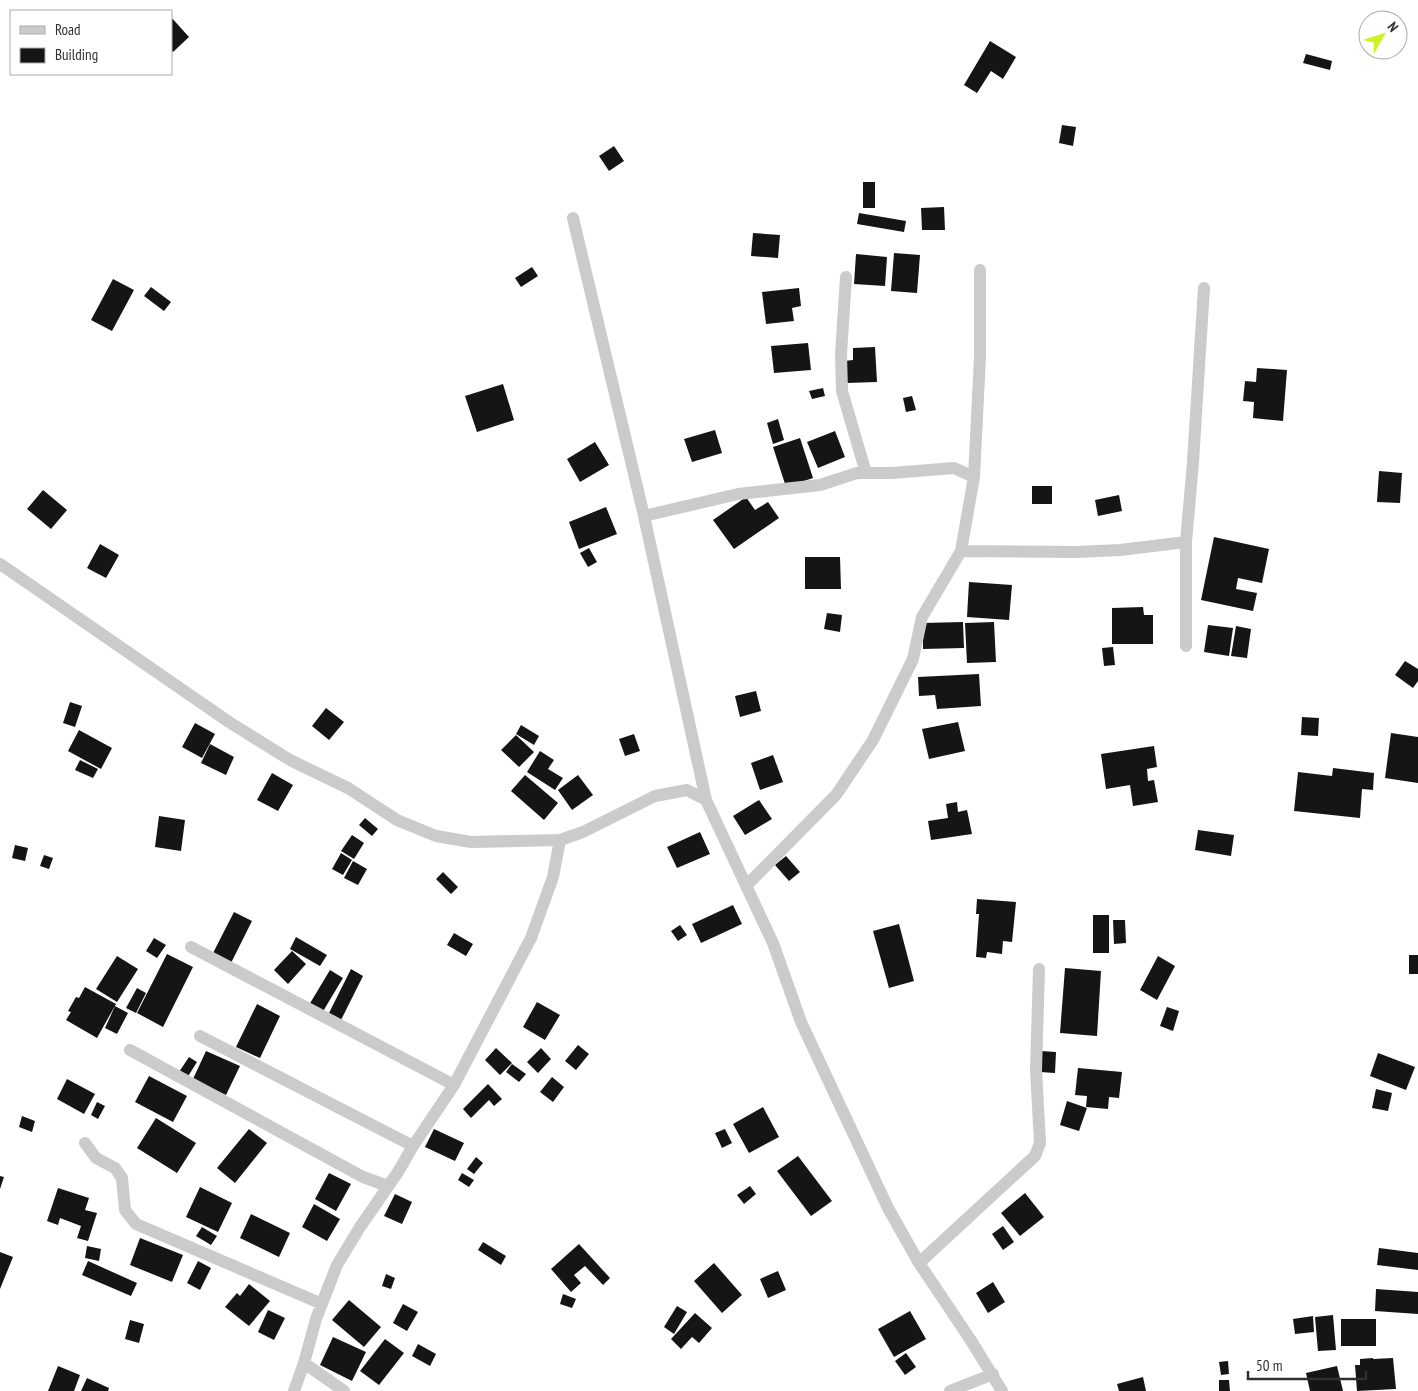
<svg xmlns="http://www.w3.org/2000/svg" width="1418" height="1391" font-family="'PT Sans Narrow',sans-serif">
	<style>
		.building { fill: #151515 }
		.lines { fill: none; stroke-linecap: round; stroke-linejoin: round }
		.street { stroke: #cbcbcb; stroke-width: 12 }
	</style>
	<rect width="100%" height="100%" fill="#fff"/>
	<path class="building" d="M 171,17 L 189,37 L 173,52 L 171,50 Z
		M 990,41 L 1016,57 L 1003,79 L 991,71 L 977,93 L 964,85 Z
		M 1306,54 L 1332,61 L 1330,70 L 1303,63 Z
		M 1062,125 L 1076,127 L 1073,146 L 1059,143 Z
		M 614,146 L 624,161 L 609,171 L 599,156 Z
		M 863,182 L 875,182 L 875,208 L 863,208 Z
		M 944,207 L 945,230 L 922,230 L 921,208 Z
		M 859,213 L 906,221 L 904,232 L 857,224 Z
		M 753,233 L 780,235 L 778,258 L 751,256 Z
		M 894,253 L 920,255 L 917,293 L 891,291 Z
		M 856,254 L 887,257 L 885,286 L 854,284 Z
		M 532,267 L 538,276 L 521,287 L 515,278 Z
		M 113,279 L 134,290 L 112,331 L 91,320 Z
		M 151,287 L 171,302 L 164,311 L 144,296 Z
		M 799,288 L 801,306 L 792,308 L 794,321 L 766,324 L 762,292 Z
		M 808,343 L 811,370 L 774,373 L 771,346 Z
		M 875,347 L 877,382 L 846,383 L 844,361 L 853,360 L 853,348 Z
		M 1257,368 L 1287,370 L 1283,421 L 1253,418 L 1254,402 L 1243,401 L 1245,381 L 1256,382 Z
		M 503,384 L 514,420 L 477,432 L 465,396 Z
		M 823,388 L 825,396 L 812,399 L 809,391 Z
		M 912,396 L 916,410 L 906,412 L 903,398 Z
		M 778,419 L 784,440 L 773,444 L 767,423 Z
		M 715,430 L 722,453 L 692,462 L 684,439 Z
		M 835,431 L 845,457 L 818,468 L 807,442 Z
		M 800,438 L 813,478 L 786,487 L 773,447 Z
		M 595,442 L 609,465 L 580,482 L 567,459 Z
		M 1379,471 L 1402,473 L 1400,503 L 1377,502 Z
		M 1032,486 L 1052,486 L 1052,504 L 1032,504 Z
		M 43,490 L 67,510 L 51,529 L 27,509 Z
		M 1119,495 L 1122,511 L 1098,516 L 1095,500 Z
		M 746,497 L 755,510 L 768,502 L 779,518 L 734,549 L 713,520 Z
		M 606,507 L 617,534 L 579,549 L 569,522 Z
		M 1214,537 L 1269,549 L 1262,583 L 1238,578 L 1236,589 L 1257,593 L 1253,611 L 1201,600 Z
		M 100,544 L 119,555 L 106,578 L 87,568 Z
		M 589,548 L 597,562 L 588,567 L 580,553 Z
		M 805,557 L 840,557 L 841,589 L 805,589 Z
		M 969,582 L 1012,585 L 1009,620 L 967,617 Z
		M 1143,607 L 1144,615 L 1153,615 L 1153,644 L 1112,644 L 1112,608 Z
		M 827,613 L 842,615 L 840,632 L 824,629 Z
		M 963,622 L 964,648 L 923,649 L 923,623 Z
		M 994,622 L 996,662 L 967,663 L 965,623 Z
		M 1208,625 L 1233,628 L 1229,656 L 1204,652 Z
		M 1236,626 L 1251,629 L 1247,658 L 1231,656 Z
		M 1113,647 L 1115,665 L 1104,666 L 1102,648 Z
		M 1405,661 L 1418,669 L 1418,681 L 1413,688 L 1395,675 Z
		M 979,674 L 981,706 L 937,709 L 935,695 L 919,696 L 918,677 Z
		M 756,691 L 761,711 L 740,717 L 735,696 Z
		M 70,702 L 82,706 L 75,727 L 63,723 Z
		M 326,708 L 344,722 L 329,740 L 312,726 Z
		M 1302,717 L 1319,718 L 1318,736 L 1301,735 Z
		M 958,722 L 965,751 L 929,759 L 922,729 Z
		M 195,723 L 215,734 L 202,758 L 182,747 Z
		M 521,725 L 539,736 L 534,745 L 516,734 Z
		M 79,730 L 112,748 L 101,769 L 68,751 Z
		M 1391,733 L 1418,737 L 1418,783 L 1385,778 Z
		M 634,734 L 640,751 L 625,756 L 619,739 Z
		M 516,735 L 534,752 L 519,767 L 501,750 Z
		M 210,744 L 234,757 L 226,775 L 201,763 Z
		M 1154,746 L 1157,767 L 1147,769 L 1148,781 L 1154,780 L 1158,802 L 1133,806 L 1130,785 L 1106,789 L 1101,754 Z
		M 540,751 L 554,760 L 548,769 L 563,778 L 555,790 L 527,772 Z
		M 773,755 L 783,782 L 760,790 L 751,763 Z
		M 80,760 L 98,769 L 93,778 L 75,770 Z
		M 1333,768 L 1374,773 L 1373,790 L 1362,789 L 1360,818 L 1294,811 L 1298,772 L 1332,776 Z
		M 272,773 L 293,785 L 278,811 L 257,800 Z
		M 525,775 L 558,803 L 544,820 L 511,791 Z
		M 578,775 L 593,795 L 572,810 L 558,790 Z
		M 759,800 L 772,819 L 745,835 L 733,816 Z
		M 957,802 L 958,812 L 967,810 L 972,834 L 931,840 L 928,821 L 948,818 L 946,804 Z
		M 159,816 L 185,820 L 181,851 L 155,847 Z
		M 365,818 L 378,829 L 372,836 L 359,825 Z
		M 1198,830 L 1234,835 L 1231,856 L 1195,850 Z
		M 700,832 L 710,854 L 677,868 L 667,847 Z
		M 352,835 L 364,843 L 354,859 L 341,851 Z
		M 15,845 L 28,848 L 25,861 L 12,858 Z
		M 341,853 L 352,860 L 343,875 L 332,869 Z
		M 44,855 L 53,858 L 49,869 L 40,866 Z
		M 786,856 L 800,872 L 789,881 L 775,865 Z
		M 353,861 L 367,869 L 358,885 L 344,878 Z
		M 443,872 L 458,887 L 451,894 L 436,879 Z
		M 977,899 L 1016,902 L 1012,942 L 1003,941 L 1002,954 L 987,952 L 986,958 L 976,957 L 979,914 L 976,914 Z
		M 733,905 L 742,924 L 701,943 L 692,924 Z
		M 234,912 L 252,921 L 231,963 L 213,953 Z
		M 1093,915 L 1109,915 L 1109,953 L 1093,953 Z
		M 1113,920 L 1125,920 L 1126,943 L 1114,944 Z
		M 899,924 L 914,981 L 889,988 L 873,931 Z
		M 680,925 L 687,935 L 678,941 L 671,931 Z
		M 454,933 L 473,944 L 466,956 L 447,945 Z
		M 296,937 L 327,955 L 320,966 L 290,949 Z
		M 154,938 L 166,945 L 157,958 L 146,951 Z
		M 292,951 L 306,964 L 288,984 L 274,970 Z
		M 167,954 L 193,967 L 163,1027 L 137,1013 Z
		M 1409,955 L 1418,955 L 1418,974 L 1409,974 Z
		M 117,956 L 138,969 L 117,1002 L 96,989 Z
		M 1158,956 L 1175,966 L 1157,1000 L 1140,990 Z
		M 1065,968 L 1101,971 L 1097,1036 L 1060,1033 Z
		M 351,969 L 363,976 L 339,1024 L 327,1017 Z
		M 330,970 L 343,978 L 322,1013 L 309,1005 Z
		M 85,987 L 116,1004 L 97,1038 L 66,1020 L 71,1012 L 68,1011 L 76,997 L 79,998 Z
		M 137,988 L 146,993 L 136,1013 L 126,1008 Z
		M 537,1002 L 560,1015 L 545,1040 L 523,1027 Z
		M 257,1004 L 280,1016 L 260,1058 L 236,1047 Z
		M 115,1006 L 128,1013 L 117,1034 L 105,1028 Z
		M 1167,1007 L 1179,1011 L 1173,1031 L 1160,1026 Z
		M 578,1045 L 589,1054 L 576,1070 L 565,1061 Z
		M 496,1048 L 512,1063 L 500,1075 L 485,1060 Z
		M 541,1048 L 551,1059 L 538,1073 L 527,1062 Z
		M 206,1051 L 240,1066 L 226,1095 L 193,1079 Z
		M 1041,1051 L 1056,1052 L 1055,1073 L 1040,1072 Z
		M 1378,1053 L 1415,1067 L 1406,1090 L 1370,1076 Z
		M 189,1057 L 197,1062 L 187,1078 L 179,1072 Z
		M 512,1064 L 526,1074 L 519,1082 L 506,1072 Z
		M 1078,1068 L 1122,1072 L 1119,1098 L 1109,1097 L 1108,1109 L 1086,1107 L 1087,1096 L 1075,1095 Z
		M 149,1076 L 187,1096 L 173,1122 L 135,1102 Z
		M 552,1077 L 564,1087 L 553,1102 L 540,1092 Z
		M 67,1079 L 95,1094 L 84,1114 L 57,1099 Z
		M 488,1084 L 502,1099 L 494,1106 L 489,1100 L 471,1118 L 463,1109 Z
		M 1376,1089 L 1392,1093 L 1388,1111 L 1372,1108 Z
		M 1067,1101 L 1087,1108 L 1079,1131 L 1060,1125 Z
		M 97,1102 L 105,1106 L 98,1119 L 91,1115 Z
		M 763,1107 L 779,1137 L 749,1153 L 733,1124 Z
		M 22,1116 L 35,1121 L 32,1132 L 19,1127 Z
		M 156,1118 L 196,1143 L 177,1173 L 137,1148 Z
		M 249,1129 L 267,1143 L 235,1183 L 217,1168 Z
		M 434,1129 L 464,1143 L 455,1161 L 425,1147 Z
		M 725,1129 L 732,1143 L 722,1148 L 715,1133 Z
		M 798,1156 L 832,1201 L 811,1216 L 777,1171 Z
		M 476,1157 L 483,1163 L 474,1174 L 467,1169 Z
		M 329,1173 L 351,1184 L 336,1211 L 315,1199 Z
		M 462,1173 L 474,1180 L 469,1187 L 458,1180 Z
		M 0,1176 L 4,1177 L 0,1189 Z
		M 750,1186 L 756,1194 L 744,1204 L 737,1195 Z
		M 200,1187 L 232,1203 L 218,1232 L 186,1217 Z
		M 58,1188 L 89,1198 L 85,1210 L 97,1213 L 88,1241 L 77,1238 L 81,1226 L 60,1218 L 58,1225 L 47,1221 Z
		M 1025,1193 L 1044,1217 L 1020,1236 L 1001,1213 Z
		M 395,1194 L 412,1202 L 402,1224 L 384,1216 Z
		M 314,1204 L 340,1219 L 327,1241 L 302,1227 Z
		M 251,1214 L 290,1233 L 279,1257 L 240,1238 Z
		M 1003,1226 L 1014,1242 L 1003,1250 L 992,1234 Z
		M 202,1227 L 217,1236 L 211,1245 L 196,1236 Z
		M 140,1238 L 183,1255 L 172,1282 L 130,1265 Z
		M 483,1242 L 506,1256 L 501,1265 L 478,1250 Z
		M 579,1244 L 610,1278 L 603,1285 L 585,1266 L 574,1275 L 581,1283 L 571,1292 L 551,1269 Z
		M 87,1246 L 101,1249 L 99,1261 L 85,1258 Z
		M 1379,1248 L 1418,1253 L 1418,1270 L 1377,1265 Z
		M 0,1252 L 13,1257 L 0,1289 Z
		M 88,1261 L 137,1283 L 131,1296 L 82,1275 Z
		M 198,1261 L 211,1268 L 200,1290 L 187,1283 Z
		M 714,1263 L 742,1295 L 722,1313 L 694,1281 Z
		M 778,1271 L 786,1290 L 768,1298 L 760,1279 Z
		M 386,1274 L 395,1278 L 391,1289 L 382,1286 Z
		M 993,1282 L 1005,1302 L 988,1313 L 976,1293 Z
		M 249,1284 L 270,1301 L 249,1326 L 225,1307 L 237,1293 L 240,1296 Z
		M 1376,1289 L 1418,1292 L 1418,1314 L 1375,1311 Z
		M 563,1294 L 576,1299 L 572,1308 L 560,1304 Z
		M 349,1300 L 381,1327 L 364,1347 L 332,1320 Z
		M 403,1304 L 418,1312 L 407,1331 L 393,1323 Z
		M 677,1306 L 687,1312 L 674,1334 L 664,1327 Z
		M 268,1310 L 285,1318 L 274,1340 L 258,1332 Z
		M 910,1311 L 926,1339 L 894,1357 L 878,1329 Z
		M 695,1313 L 712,1328 L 699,1343 L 692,1337 L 681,1349 L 671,1339 Z
		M 1333,1315 L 1336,1350 L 1318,1351 L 1315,1317 Z
		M 1313,1316 L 1314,1332 L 1295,1334 L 1293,1319 Z
		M 1341,1319 L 1376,1319 L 1376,1346 L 1341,1346 Z
		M 130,1320 L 144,1324 L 139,1343 L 125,1339 Z
		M 333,1337 L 366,1352 L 352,1381 L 320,1365 Z
		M 385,1339 L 404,1353 L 379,1385 L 360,1371 Z
		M 418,1344 L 436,1354 L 430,1366 L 412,1356 Z
		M 906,1353 L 916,1367 L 905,1375 L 895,1361 Z
		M 1373,1358 L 1373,1359 L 1393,1358 L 1396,1389 L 1357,1391 L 1355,1365 L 1360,1365 L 1360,1359 Z
		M 1228,1361 L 1229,1374 L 1221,1375 L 1219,1362 Z
		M 58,1366 L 80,1375 L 74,1391 L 48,1391 Z
		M 1337,1366 L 1343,1391 L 1310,1391 L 1306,1373 Z
		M 1143,1377 L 1146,1391 L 1119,1391 L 1117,1384 Z
		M 87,1378 L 109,1388 L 108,1391 L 81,1391 Z
		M 1219,1380 L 1229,1380 L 1230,1391 L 1219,1391 Z"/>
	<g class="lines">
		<path class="street" d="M 573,218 L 644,516 L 706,800
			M 846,277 L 841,354 L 842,391 L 866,473
			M 644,516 L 738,494 L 820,485 L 857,473 L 892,473 L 954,468 L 974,477
			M 961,551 L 1077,552 L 1120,550 L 1186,542
			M 0,564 L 229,722 L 290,760 L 348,788 L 397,820 L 436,836 L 471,842 L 560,840 L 583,832 L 655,796 L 687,790 L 706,800 L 773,943 L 801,1022 L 888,1208 L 919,1263 L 970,1339 L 1002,1391
			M 1186,646 L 1186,542 L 1193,462 L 1204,288
			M 746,886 L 836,795 L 873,740 L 913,659 L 922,617 L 961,551 L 974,477 L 980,357 L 980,270
			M 191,947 L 454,1085
			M 200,1036 L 413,1146
			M 130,1050 L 363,1177 L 388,1186
			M 85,1143 L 96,1158 L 115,1168 L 122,1178 L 125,1210 L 136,1224 L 322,1304
			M 919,1263 L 1035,1156 L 1040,1143 L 1036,1070 L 1039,969
			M 304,1363 L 344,1391
			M 294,1391 L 304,1363 L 316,1319 L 337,1265 L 360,1227 L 398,1172 L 413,1146 L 454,1085 L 531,938 L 553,877 L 560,840
			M 950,1391 L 993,1374"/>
	</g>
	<rect x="10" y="10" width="162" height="65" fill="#ffffff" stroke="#ababab"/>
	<rect x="20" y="26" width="25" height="8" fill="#cbcbcb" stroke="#ababab"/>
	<text x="55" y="35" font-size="15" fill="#2e2e2e">Road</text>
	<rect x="20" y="48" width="25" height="15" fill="#151515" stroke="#ababab"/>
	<text x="55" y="60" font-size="15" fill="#2e2e2e">Building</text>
	<g transform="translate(1383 35) rotate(51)"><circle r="24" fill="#ffffff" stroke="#ababab"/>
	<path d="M0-4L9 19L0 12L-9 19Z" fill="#d1f026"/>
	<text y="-8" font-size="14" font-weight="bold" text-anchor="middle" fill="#2e2e2e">N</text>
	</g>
	<path d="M1248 1371v8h118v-8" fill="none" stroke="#2e2e2e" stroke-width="2.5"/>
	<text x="1256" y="1371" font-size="15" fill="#2e2e2e" stroke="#ffffff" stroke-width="4" paint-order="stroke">50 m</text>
</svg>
